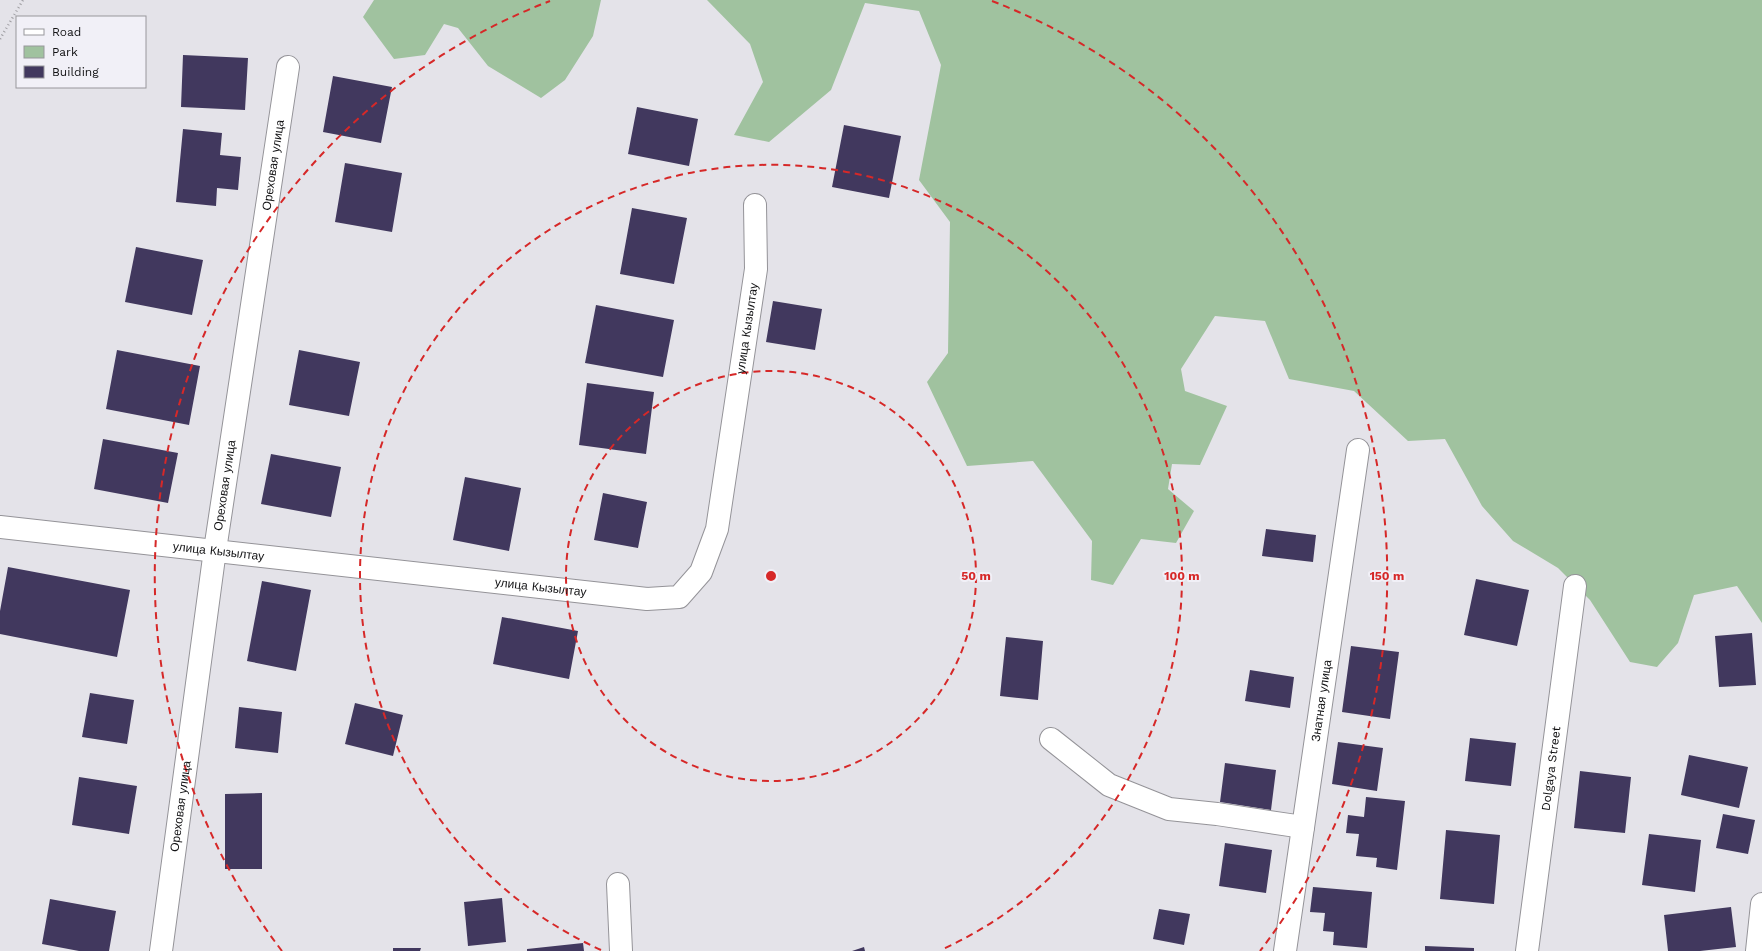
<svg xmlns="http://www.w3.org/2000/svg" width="1762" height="951" font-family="'Work Sans',sans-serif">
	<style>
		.green { fill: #a0c29f }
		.building { fill: #41385e }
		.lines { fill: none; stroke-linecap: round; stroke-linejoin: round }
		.minor-casing { stroke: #949398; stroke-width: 24 }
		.path { stroke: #9f9ea3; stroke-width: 2.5; stroke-dasharray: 1 3; stroke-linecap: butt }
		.minor { stroke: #fff; stroke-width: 22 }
		.ring { fill: none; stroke: #d62828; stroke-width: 2; stroke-dasharray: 7 5 }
		.labels { text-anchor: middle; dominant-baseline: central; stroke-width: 4; stroke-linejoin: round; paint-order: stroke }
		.street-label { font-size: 12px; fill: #121214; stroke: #f1f0f7 }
		.centre { fill: #d62828; stroke: #f1f0f7; stroke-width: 2 }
		.ring-label { font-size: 12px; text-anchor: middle; font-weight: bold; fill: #d62828; stroke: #f1f0f7; stroke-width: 4; stroke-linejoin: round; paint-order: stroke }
	</style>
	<rect width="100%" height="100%" fill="#e4e3e9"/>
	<path class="green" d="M 374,0 L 601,0 L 593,36 L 565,80 L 541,98 L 488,66 L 458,28 L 444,24 L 425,55 L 394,59 L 363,17 Z
		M 707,0 L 1762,0 L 1762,623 L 1737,586 L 1694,595 L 1678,643 L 1657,667 L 1630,662 L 1590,600 L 1558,568 L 1513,541 L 1482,506 L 1445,439 L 1408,441 L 1354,391 L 1289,379 L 1265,321 L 1215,316 L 1181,369 L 1185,391 L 1227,406 L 1200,465 L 1172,464 L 1168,489 L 1194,511 L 1176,543 L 1141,539 L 1113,585 L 1091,580 L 1092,541 L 1033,461 L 967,466 L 927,382 L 948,353 L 950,222 L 919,180 L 941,65 L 919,11 L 865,3 L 831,90 L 769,142 L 734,135 L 763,82 L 750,44 Z"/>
	<path class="building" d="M 183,55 L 248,58 L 245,110 L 181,107 Z
		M 333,76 L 392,87 L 381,143 L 323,132 Z
		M 637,107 L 698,119 L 689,166 L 628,154 Z
		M 844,125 L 901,136 L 889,198 L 832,187 Z
		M 183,129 L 222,133 L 220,155 L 241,157 L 238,190 L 217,188 L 216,206 L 176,202 Z
		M 345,163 L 402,173 L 392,232 L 335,222 Z
		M 632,208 L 687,218 L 674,284 L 620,274 Z
		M 136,247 L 203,260 L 192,315 L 125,302 Z
		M 773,301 L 822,309 L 815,350 L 766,342 Z
		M 596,305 L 674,320 L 663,377 L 585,363 Z
		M 117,350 L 200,366 L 189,425 L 106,409 Z
		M 299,350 L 360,362 L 349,416 L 289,405 Z
		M 587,383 L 654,392 L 646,454 L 579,445 Z
		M 103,439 L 178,453 L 168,503 L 94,489 Z
		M 271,454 L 341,467 L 331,517 L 261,504 Z
		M 465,477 L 521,488 L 509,551 L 453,540 Z
		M 603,493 L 647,502 L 638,548 L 594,540 Z
		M 1266,529 L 1316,535 L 1313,562 L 1262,556 Z
		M 8,567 L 130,590 L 117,657 L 0,634 L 0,611 Z
		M 1476,579 L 1529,590 L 1517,646 L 1464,635 Z
		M 262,581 L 311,590 L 296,671 L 247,661 Z
		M 502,617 L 578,631 L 569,679 L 493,664 Z
		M 1752,633 L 1756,685 L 1719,687 L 1715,636 Z
		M 1006,637 L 1043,641 L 1038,700 L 1000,696 Z
		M 1351,646 L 1399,652 L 1390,719 L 1342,712 Z
		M 1250,670 L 1294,677 L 1290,708 L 1245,701 Z
		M 90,693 L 134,700 L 127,744 L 82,737 Z
		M 355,703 L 403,715 L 393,756 L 345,744 Z
		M 239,707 L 282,712 L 278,753 L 235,748 Z
		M 1470,738 L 1516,743 L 1511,786 L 1465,781 Z
		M 1338,742 L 1383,748 L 1377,791 L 1332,784 Z
		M 1689,755 L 1748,767 L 1739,808 L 1681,795 Z
		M 1225,763 L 1276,770 L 1271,810 L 1220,802 Z
		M 1580,771 L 1631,777 L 1625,833 L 1574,828 Z
		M 79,777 L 137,786 L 129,834 L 72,825 Z
		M 262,793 L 262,869 L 225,869 L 225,794 Z
		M 1366,797 L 1405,801 L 1397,870 L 1376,867 L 1377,858 L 1356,856 L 1359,834 L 1346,833 L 1348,815 L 1364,817 Z
		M 1723,814 L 1755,820 L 1748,854 L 1716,848 Z
		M 1446,830 L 1500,835 L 1494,904 L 1440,899 Z
		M 1649,834 L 1701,840 L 1695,892 L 1642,885 Z
		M 1225,843 L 1272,850 L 1266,893 L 1219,886 Z
		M 1313,887 L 1372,892 L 1367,948 L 1333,945 L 1334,932 L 1323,931 L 1325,913 L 1310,912 Z
		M 502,898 L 506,942 L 468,946 L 464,902 Z
		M 50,899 L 116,911 L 109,951 L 79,951 L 42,944 Z
		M 1731,907 L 1736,947 L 1700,951 L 1668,951 L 1664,915 Z
		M 1159,909 L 1190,914 L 1184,945 L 1153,939 Z
		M 583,943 L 584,951 L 527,951 L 527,949 Z
		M 1425,946 L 1474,948 L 1474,951 L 1425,951 Z
		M 864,947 L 865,951 L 852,951 Z
		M 393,948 L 421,948 L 420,951 L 393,951 Z"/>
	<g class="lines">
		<g class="minor-casing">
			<g id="minor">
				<path id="s1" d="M 0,527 L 647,599 L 679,597 L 701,572 L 717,529 L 756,269 L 755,205"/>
				<path d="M 1051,739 L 1109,785 L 1169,809 L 1217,814 L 1303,827"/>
				<path d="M 618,884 L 621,951"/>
				<path id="s2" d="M 161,951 L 215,550 L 288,67"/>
				<path id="s3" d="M 1285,951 L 1358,450"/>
				<path id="s4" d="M 1527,951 L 1575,586"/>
				<path d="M 1757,951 L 1762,904"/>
			</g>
		</g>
		<path class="path" d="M 0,39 L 23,0"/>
		<use href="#minor" class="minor"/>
	</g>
	<g class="ring">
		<circle cx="771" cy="576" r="205"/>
		<path d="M601 950A411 411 0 1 1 941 950"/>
		<path d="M282 951A616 616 0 0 1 550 1M992 1A616 616 0 0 1 1260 951"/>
	</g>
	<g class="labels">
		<g class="street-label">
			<text stroke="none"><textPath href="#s2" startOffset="794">Ореховая улица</textPath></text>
			<text stroke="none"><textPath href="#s1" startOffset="965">улица Кызылтау</textPath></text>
			<text stroke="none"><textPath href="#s2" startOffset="470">Ореховая улица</textPath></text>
			<text stroke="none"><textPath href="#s1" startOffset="220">улица Кызылтау</textPath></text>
			<text stroke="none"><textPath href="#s1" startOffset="544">улица Кызылтау</textPath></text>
			<text stroke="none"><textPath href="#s3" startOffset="253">Знатная улица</textPath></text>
			<text stroke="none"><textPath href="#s4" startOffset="184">Dolgaya Street</textPath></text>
			<text stroke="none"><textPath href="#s2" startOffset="146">Ореховая улица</textPath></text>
		</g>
	</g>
	<circle cx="771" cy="576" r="6" class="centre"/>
	<g class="ring-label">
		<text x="976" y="580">50 m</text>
		<text x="1182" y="580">100 m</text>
		<text x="1387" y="580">150 m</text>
	</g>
	<rect x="16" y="16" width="130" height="72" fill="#f1f0f7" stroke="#98979c"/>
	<rect x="24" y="29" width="20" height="6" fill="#ffffff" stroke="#98979c"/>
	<text x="52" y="36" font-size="12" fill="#121214">Road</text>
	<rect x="24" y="46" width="20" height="12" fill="#a0c29f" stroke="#98979c"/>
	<text x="52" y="56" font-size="12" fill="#121214">Park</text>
	<rect x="24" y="66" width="20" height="12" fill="#41385e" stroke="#98979c"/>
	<text x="52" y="76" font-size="12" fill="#121214">Building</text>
</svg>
